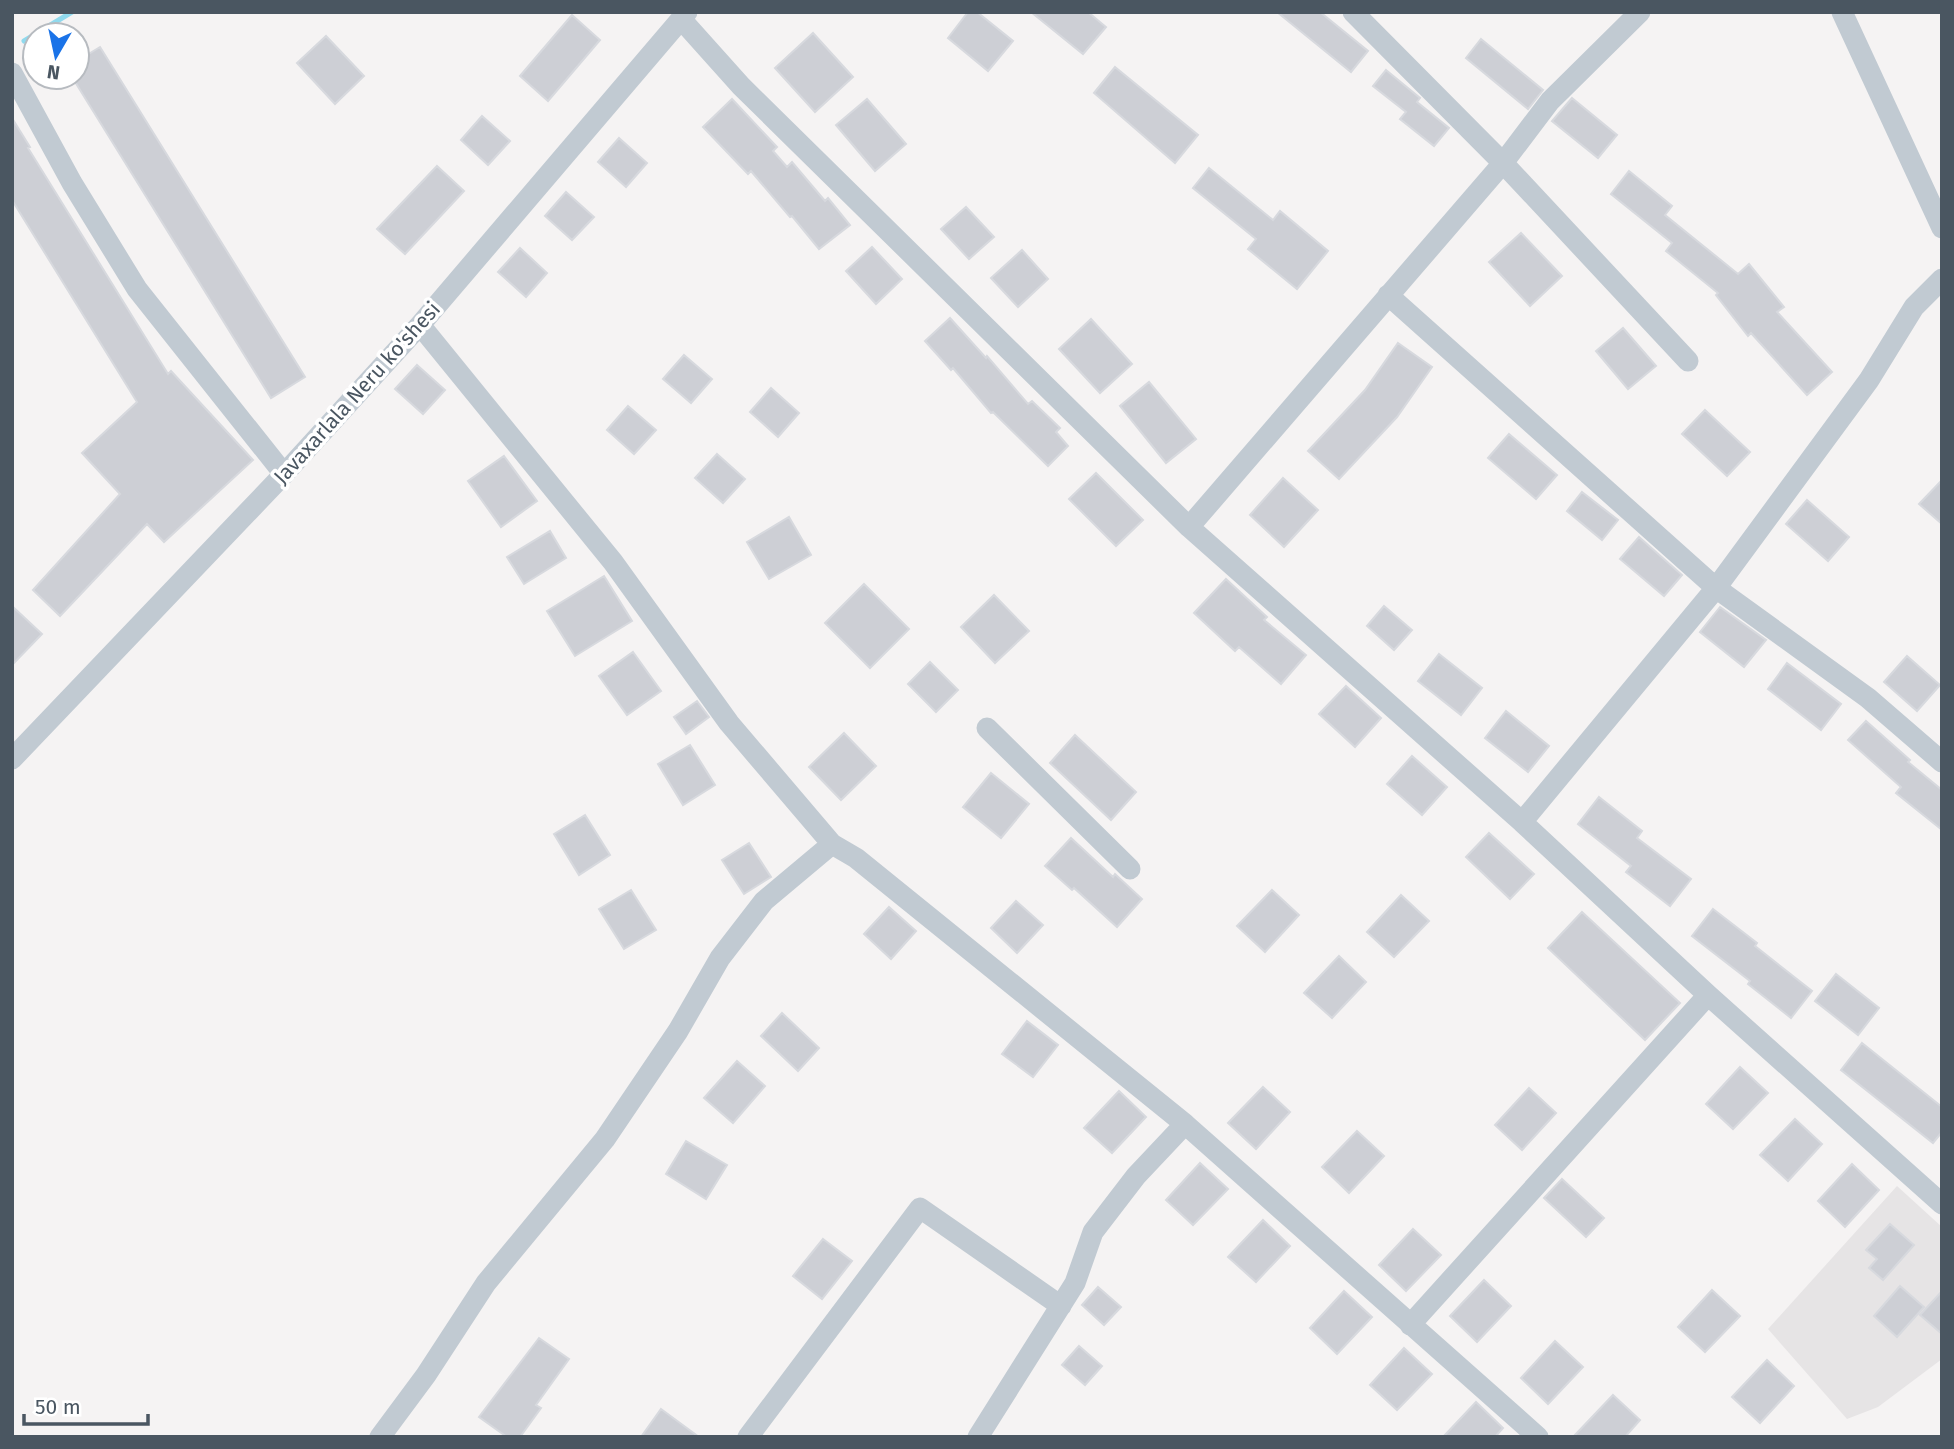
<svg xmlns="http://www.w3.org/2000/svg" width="1954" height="1449" font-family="'Fira Sans',sans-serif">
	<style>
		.education { fill: #e6e4e5 }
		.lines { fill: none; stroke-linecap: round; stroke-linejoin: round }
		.stream { stroke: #90daee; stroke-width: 5 }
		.building { fill: #cdcfd5; stroke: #d7d9de; stroke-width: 2 }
		.minor { stroke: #c1cad2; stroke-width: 21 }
		.labels { text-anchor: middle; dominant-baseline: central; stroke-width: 7; stroke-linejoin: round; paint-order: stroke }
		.street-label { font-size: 21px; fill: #4a5661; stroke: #fff }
	</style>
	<rect width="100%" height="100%" fill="#f5f3f3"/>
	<path class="education" d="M 1897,1186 L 1942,1227 L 1942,1359 L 1878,1407 L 1847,1419 L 1768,1329 Z"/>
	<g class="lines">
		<path class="stream" d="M 24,41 L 72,12"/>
	</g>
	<path class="building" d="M 968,12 L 977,12 L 1013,41 L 988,71 L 948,38 Z
		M 1031,12 L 1088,12 L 1106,27 L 1083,54 Z
		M 1277,12 L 1320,12 L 1368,51 L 1351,72 Z
		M 572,15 L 600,40 L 548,101 L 520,76 Z
		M 813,33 L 853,77 L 815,112 L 775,68 Z
		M 326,36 L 364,76 L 335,104 L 297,63 Z
		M 1481,39 L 1543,90 L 1528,109 L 1466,58 Z
		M 100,47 L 305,377 L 271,398 L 72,77 L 77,77 L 77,61 Z
		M 1115,67 L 1198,135 L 1175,163 L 1094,93 Z
		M 1386,70 L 1420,98 L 1417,102 L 1449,128 L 1434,146 L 1400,119 L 1406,112 L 1373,86 Z
		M 1572,98 L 1617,135 L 1598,158 L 1552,121 Z
		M 732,99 L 777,147 L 773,151 L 787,167 L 792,162 L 825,201 L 828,198 L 850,225 L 819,249 L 792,216 L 790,217 L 751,171 L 748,174 L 703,127 Z
		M 867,99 L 906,144 L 875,171 L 836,125 Z
		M 482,116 L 510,141 L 488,165 L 461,140 Z
		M 12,118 L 30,147 L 28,148 L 168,374 L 171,371 L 253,460 L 164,542 L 147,524 L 60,616 L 33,590 L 120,494 L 82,453 L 137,402 L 12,200 Z
		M 619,138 L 647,163 L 626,187 L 598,162 Z
		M 437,166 L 464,191 L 405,254 L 377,229 Z
		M 1209,168 L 1273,220 L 1280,211 L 1328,251 L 1297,289 L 1248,249 L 1256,239 L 1193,188 Z
		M 1629,171 L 1672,206 L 1665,215 L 1738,274 L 1749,264 L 1784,307 L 1777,312 L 1832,372 L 1807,395 L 1751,333 L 1748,336 L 1716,295 L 1718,293 L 1666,251 L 1672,243 L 1611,194 Z
		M 566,192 L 594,217 L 572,240 L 545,216 Z
		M 966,207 L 994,237 L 969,259 L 941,229 Z
		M 1521,233 L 1562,276 L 1530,306 L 1489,262 Z
		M 872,247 L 902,279 L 876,304 L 846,271 Z
		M 520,248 L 547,273 L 526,297 L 498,272 Z
		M 1022,250 L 1048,279 L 1018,307 L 991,278 Z
		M 950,318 L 986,358 L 987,356 L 1028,404 L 1032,401 L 1060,428 L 1056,432 L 1068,446 L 1048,466 L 993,412 L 991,413 L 953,368 L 951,370 L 925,341 Z
		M 1091,319 L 1132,364 L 1100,393 L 1059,349 Z
		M 1623,328 L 1656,366 L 1628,389 L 1596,351 Z
		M 1398,343 L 1432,367 L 1397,417 L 1339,479 L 1308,451 L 1365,390 Z
		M 684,355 L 712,379 L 691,403 L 663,379 Z
		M 417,365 L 445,390 L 423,414 L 395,389 Z
		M 1149,382 L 1196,439 L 1166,463 L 1120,406 Z
		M 771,388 L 799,413 L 778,437 L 750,412 Z
		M 628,406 L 656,430 L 634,454 L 607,430 Z
		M 1705,410 L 1750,452 L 1727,476 L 1682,434 Z
		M 1509,434 L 1557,475 L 1536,499 L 1488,458 Z
		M 717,454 L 745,479 L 723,503 L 695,478 Z
		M 504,456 L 537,501 L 501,527 L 468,481 Z
		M 1096,473 L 1143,520 L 1116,546 L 1069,499 Z
		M 1283,478 L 1318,510 L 1284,547 L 1250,515 Z
		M 1942,480 L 1942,524 L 1919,504 Z
		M 1582,492 L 1618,520 L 1602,540 L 1567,511 Z
		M 1807,500 L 1849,537 L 1828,561 L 1786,524 Z
		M 789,517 L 811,555 L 769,579 L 747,542 Z
		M 550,531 L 566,558 L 524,584 L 507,557 Z
		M 1639,537 L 1682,575 L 1664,596 L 1620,559 Z
		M 604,576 L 632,621 L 575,656 L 547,611 Z
		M 1226,579 L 1267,617 L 1264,620 L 1306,655 L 1281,684 L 1239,647 L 1235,651 L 1194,613 Z
		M 864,584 L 909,629 L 870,668 L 825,623 Z
		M 994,595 L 1029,631 L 995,663 L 961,627 Z
		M 12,606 L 42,634 L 12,665 Z
		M 1384,606 L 1412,630 L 1394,650 L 1367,626 Z
		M 1720,607 L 1766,640 L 1744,667 L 1700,632 Z
		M 633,652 L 661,691 L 627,715 L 599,676 Z
		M 1439,654 L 1482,688 L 1461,715 L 1418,681 Z
		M 1907,656 L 1940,685 L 1917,711 L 1884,682 Z
		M 930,662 L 958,690 L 936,712 L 908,684 Z
		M 1787,663 L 1841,704 L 1821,730 L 1768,689 Z
		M 1346,686 L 1381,718 L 1355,747 L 1319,714 Z
		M 697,701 L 709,717 L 686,734 L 674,717 Z
		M 1506,711 L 1549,746 L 1528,772 L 1485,738 Z
		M 1866,721 L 1910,760 L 1908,762 L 1942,790 L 1942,830 L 1896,793 L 1901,787 L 1848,740 Z
		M 844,733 L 876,766 L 841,800 L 809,767 Z
		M 1075,735 L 1136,792 L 1111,820 L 1050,763 Z
		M 690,745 L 715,785 L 683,805 L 658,764 Z
		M 1412,756 L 1447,787 L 1422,815 L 1387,784 Z
		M 991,773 L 1029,804 L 1001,838 L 963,807 Z
		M 1599,797 L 1642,831 L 1637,838 L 1691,879 L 1670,906 L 1626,872 L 1631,866 L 1578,824 Z
		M 585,815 L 610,855 L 579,875 L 554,834 Z
		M 1489,833 L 1534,874 L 1510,899 L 1466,857 Z
		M 1071,838 L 1113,877 L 1115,874 L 1142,899 L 1117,927 L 1074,888 L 1072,890 L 1045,866 Z
		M 749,843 L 771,877 L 744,894 L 722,860 Z
		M 631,890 L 656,930 L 624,949 L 599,909 Z
		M 1272,890 L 1299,915 L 1265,952 L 1237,926 Z
		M 1401,895 L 1429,921 L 1394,957 L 1367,932 Z
		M 1016,901 L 1043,925 L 1017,953 L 991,928 Z
		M 889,907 L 916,931 L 891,959 L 864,934 Z
		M 1713,909 L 1757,943 L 1755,946 L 1812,991 L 1791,1018 L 1748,984 L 1750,981 L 1692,936 Z
		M 1582,912 L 1680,1003 L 1645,1040 L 1548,948 Z
		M 1339,956 L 1366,982 L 1332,1018 L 1304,993 Z
		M 1836,974 L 1879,1008 L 1858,1035 L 1815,1001 Z
		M 782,1013 L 819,1048 L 798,1071 L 761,1036 Z
		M 1027,1021 L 1058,1045 L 1033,1077 L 1002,1054 Z
		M 1862,1043 L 1942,1107 L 1942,1132 L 1933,1143 L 1841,1070 Z
		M 737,1061 L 765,1086 L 733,1123 L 704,1098 Z
		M 1740,1067 L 1768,1093 L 1733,1129 L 1706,1104 Z
		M 1263,1087 L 1290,1112 L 1256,1149 L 1228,1123 Z
		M 1529,1088 L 1556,1113 L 1522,1150 L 1495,1125 Z
		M 1119,1091 L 1146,1117 L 1112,1153 L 1084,1128 Z
		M 1795,1119 L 1822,1144 L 1788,1181 L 1760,1155 Z
		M 1357,1131 L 1384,1156 L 1349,1193 L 1322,1167 Z
		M 686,1141 L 727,1165 L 706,1199 L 666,1174 Z
		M 1200,1163 L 1228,1189 L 1193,1225 L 1166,1200 Z
		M 1852,1164 L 1879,1190 L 1845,1227 L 1818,1201 Z
		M 1562,1179 L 1604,1218 L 1586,1237 L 1544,1198 Z
		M 1263,1220 L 1290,1246 L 1256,1282 L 1228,1257 Z
		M 1890,1224 L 1914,1245 L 1883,1280 L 1869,1268 L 1877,1259 L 1866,1250 Z
		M 1413,1229 L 1441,1255 L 1406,1291 L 1379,1265 Z
		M 823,1239 L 852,1261 L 822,1299 L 793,1276 Z
		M 1484,1280 L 1511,1306 L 1477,1342 L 1450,1316 Z
		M 1900,1286 L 1924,1307 L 1897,1337 L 1874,1316 Z
		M 1098,1287 L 1121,1307 L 1104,1325 L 1082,1305 Z
		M 1712,1290 L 1740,1316 L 1705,1352 L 1678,1327 Z
		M 1344,1291 L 1372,1317 L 1337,1354 L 1310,1328 Z
		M 1942,1291 L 1942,1334 L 1920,1315 Z
		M 539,1338 L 569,1359 L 536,1405 L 541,1408 L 520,1437 L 507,1437 L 479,1417 Z
		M 1555,1341 L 1583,1367 L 1548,1404 L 1521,1378 Z
		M 1079,1346 L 1102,1366 L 1085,1385 L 1062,1365 Z
		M 1404,1348 L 1432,1374 L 1397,1410 L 1370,1385 Z
		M 1767,1360 L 1794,1386 L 1760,1423 L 1732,1397 Z
		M 1613,1395 L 1640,1420 L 1625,1437 L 1573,1437 Z
		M 1476,1402 L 1503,1428 L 1495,1437 L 1443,1437 Z
		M 661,1409 L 699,1437 L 641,1437 Z"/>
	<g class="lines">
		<path class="minor" d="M 1353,12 L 1503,163 L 1688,361
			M 1842,12 L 1942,228
			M 681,19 L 741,86 L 1189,527 L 1522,822 L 1708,995 L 1942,1204
			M 12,73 L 72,183 L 137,289 L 284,474
			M 1388,295 L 1716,588 L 1868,698 L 1942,762
			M 420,325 L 613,562 L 729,723 L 832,844 L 856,858 L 1185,1124 L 1538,1437
			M 1189,527 L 1503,163 L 1550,101 L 1640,12
			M 987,728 L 1130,869
			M 12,759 L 284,474 L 420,325 L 687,12
			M 1522,822 L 1716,588 L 1869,380 L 1914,307 L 1942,279
			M 1410,1325 L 1708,995
			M 380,1437 L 426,1375 L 486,1283 L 605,1139 L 678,1031 L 720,958 L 764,901 L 832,844
			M 748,1437 L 920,1208 L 1061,1306
			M 978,1437 L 1075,1283 L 1093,1232 L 1136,1176 L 1185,1124"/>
	</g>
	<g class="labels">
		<g class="street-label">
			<text transform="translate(357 393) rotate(-48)">Javaxarlala Neru ko'shesi</text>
		</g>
	</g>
	<rect width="1954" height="1449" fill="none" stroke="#4a5661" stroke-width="28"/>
	<g transform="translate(56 56) rotate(189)"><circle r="33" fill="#ffffff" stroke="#b7bbc0" stroke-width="2"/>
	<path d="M0-5L12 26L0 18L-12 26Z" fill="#1a73e8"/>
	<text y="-10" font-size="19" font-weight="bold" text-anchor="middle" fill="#4a5661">N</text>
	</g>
	<path d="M24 1414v10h124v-10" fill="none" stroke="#4a5661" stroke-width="3.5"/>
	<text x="35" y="1414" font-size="21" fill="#4a5661" stroke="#ffffff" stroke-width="5" paint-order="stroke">50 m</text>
</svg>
